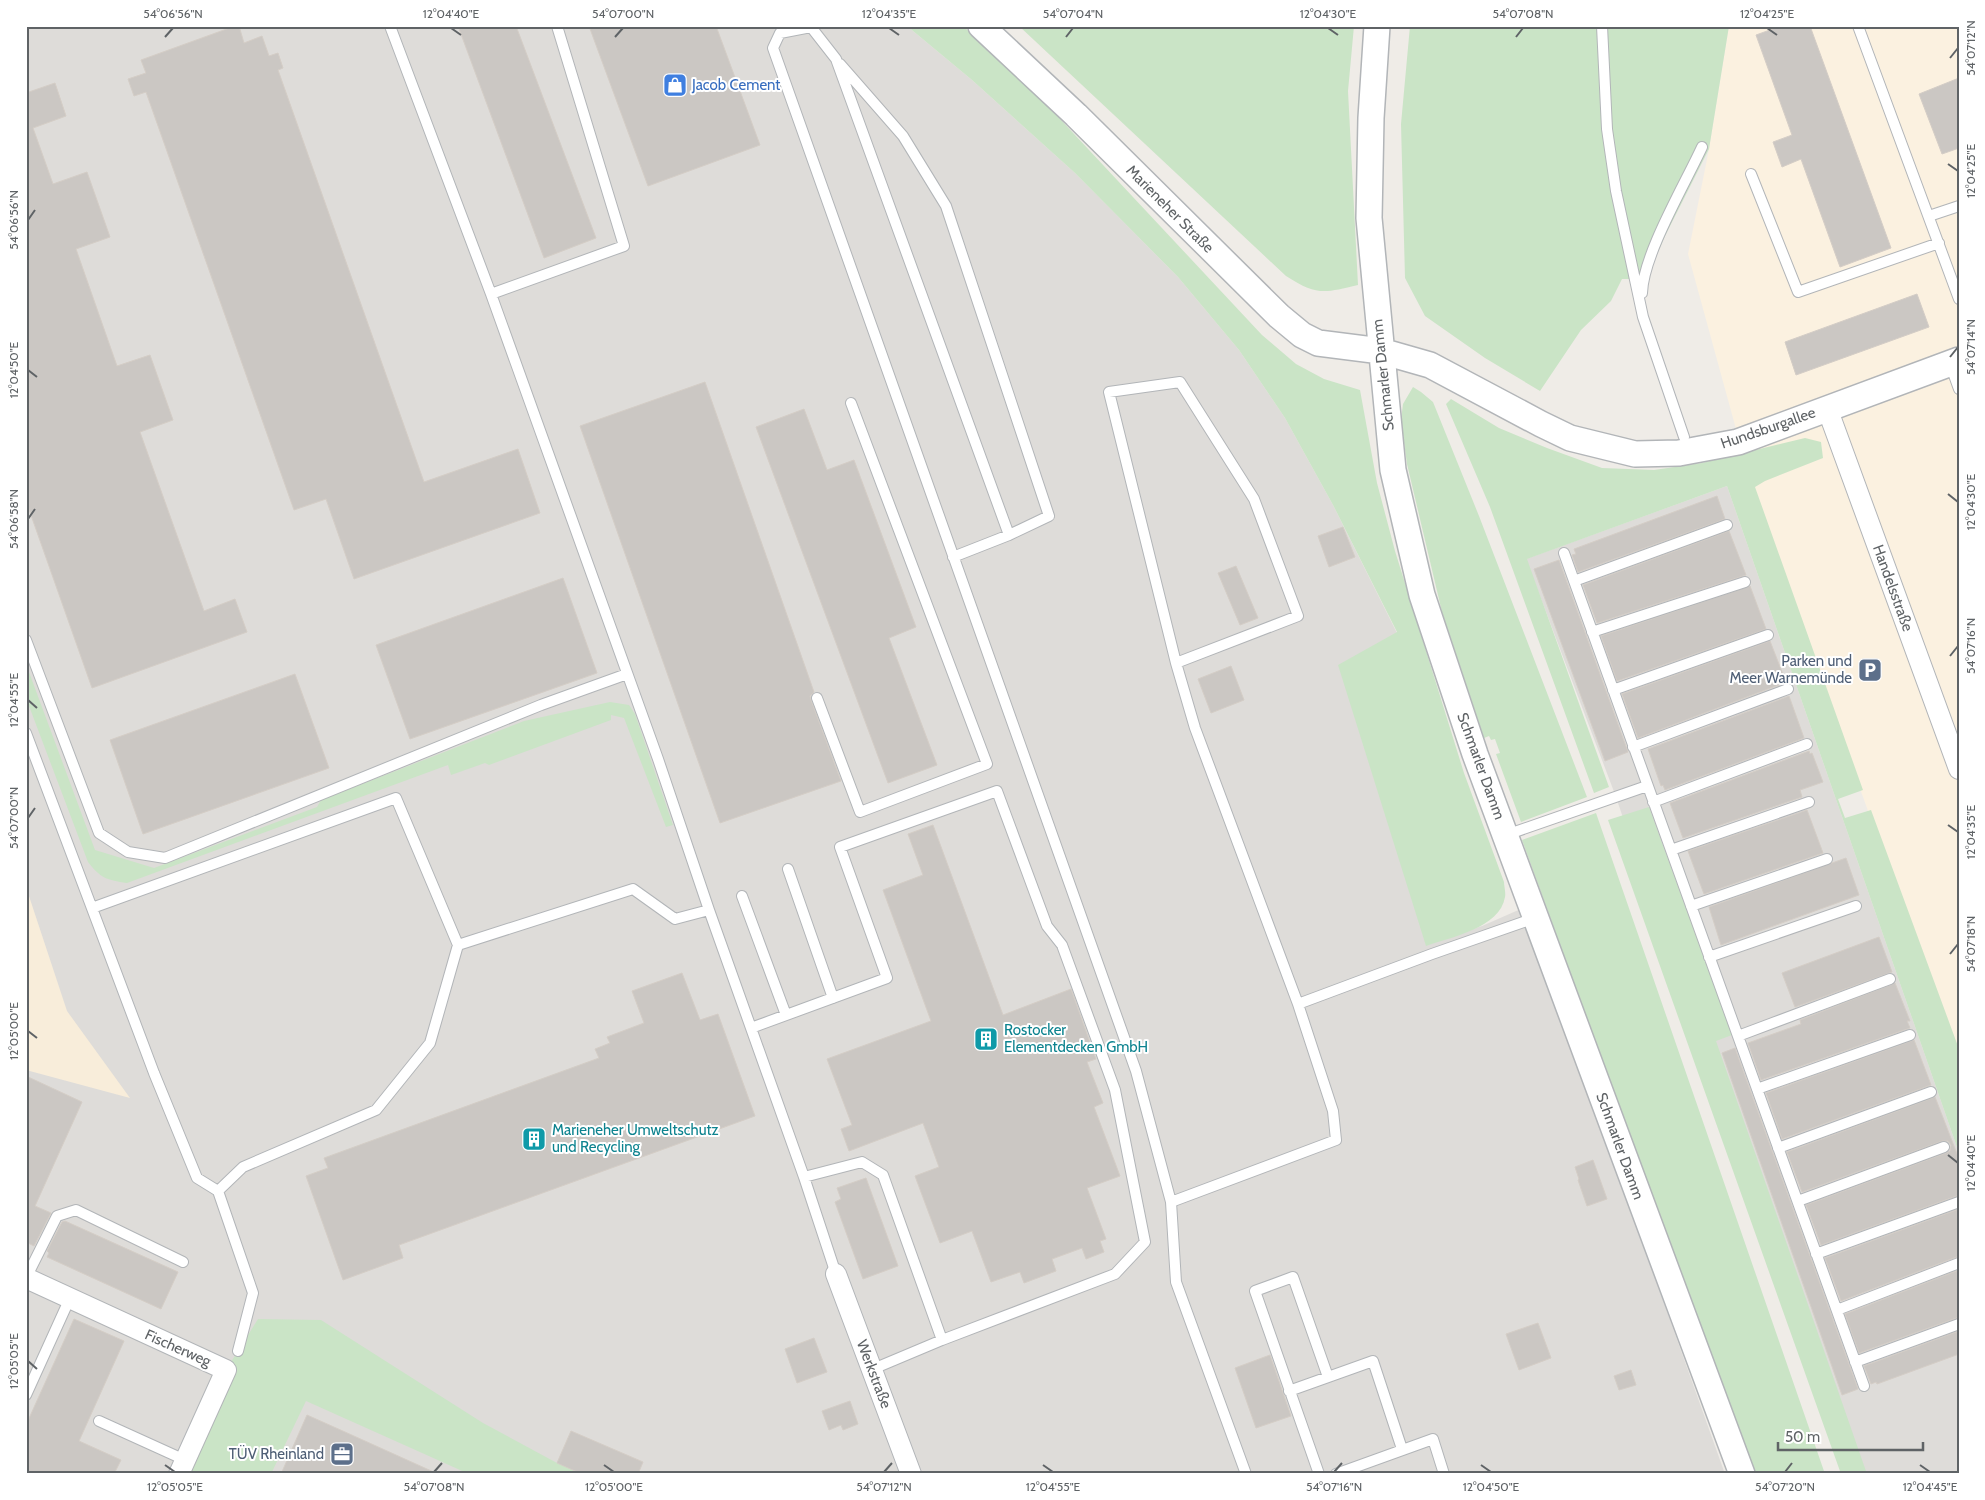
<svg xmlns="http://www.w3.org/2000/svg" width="1985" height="1500" font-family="Cabin,sans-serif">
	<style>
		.commercial { fill: #fbf1e0 }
		.industrial { fill: #dedcd9 }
		.green { fill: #cae4c6 }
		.sand { fill: #f8edda }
		.building { fill: #cbc7c3; stroke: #d4cdc6 }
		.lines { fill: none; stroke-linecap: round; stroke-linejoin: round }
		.service-casing { stroke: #b2b5b8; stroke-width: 12 }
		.minor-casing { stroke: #b2b5b8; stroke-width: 22 }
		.tertiary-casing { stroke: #b2b5b8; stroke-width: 28 }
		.service { stroke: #fff; stroke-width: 10 }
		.minor { stroke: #fff; stroke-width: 20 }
		.tertiary { stroke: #fff; stroke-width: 25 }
		.ticks { fill: none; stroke: #5f6366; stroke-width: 2 }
		.labels { text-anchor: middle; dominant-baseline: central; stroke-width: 4; stroke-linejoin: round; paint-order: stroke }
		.shop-label { font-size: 15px; fill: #366cbe; stroke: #fff; text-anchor: start }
		.street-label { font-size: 15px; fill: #5f6366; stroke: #fff }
		.service-label { font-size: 15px; fill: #4e5e75; stroke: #fff; text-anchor: end }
		.culture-label { font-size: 15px; fill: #0d838f; stroke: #fff; text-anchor: start }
		.neatline { fill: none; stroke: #5f6366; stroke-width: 2 }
		.ticks-label { font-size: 12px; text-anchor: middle; fill: #5f6366 }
	</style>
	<rect width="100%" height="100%" fill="#efece7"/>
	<path class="commercial" d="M 1729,26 L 1959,26 L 1959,1064 L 1753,491 L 1688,254 L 1709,149 Z"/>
	<path class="industrial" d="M 26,26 L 837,26 L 840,29 L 842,26 L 907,26 L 972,80 L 1075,173 L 1178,277 L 1239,350 L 1285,418 L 1333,505 L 1397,633 L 1426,945 L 1482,926 L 1523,908 L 1725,1474 L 26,1474 Z
		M 1727,486 L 1959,1153 L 1959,1474 L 1853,1474 L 1704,1058 L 1616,797 L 1526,559 Z"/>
	<path class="green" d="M 907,26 L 963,26 L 1032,89 L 1262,335 L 1296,364 L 1324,379 L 1360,390 L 1377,483 L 1395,551 L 1464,773 L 1504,882 C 1504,886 1506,893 1505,897 C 1500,928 1451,937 1426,946 L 1338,665 L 1397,632 L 1333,505 L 1285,418 L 1239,350 L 1178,277 L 1075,173 L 972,80 Z
		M 1019,26 L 1354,26 L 1348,91 L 1358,285 C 1324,293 1317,296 1286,276 Z
		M 1410,26 L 1729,26 L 1709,149 L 1665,236 L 1646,279 L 1622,279 L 1611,301 L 1581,330 L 1540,391 L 1485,358 L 1425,316 L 1405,278 L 1401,124 Z
		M 1413,387 L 1421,392 L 1433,402 L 1479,516 L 1587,797 L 1521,822 L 1496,754 L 1500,753 L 1495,739 L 1491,740 L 1489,736 L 1484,738 L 1442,612 L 1407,464 L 1401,420 L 1403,404 Z
		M 1451,399 L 1499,428 L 1547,448 L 1602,468 L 1654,470 L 1702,463 L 1805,438 L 1821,442 L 1823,458 L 1765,481 L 1755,487 L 1863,790 L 1838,799 L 1845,818 L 1871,810 L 1959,1049 L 1959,1153 L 1727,486 L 1527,559 L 1609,787 L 1594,793 L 1490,507 L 1446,404 Z
		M 26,664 L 95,850 L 154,868 L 317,807 L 321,800 L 524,721 L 610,702 L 629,705 L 635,714 L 673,825 L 666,827 L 624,718 L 611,715 L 611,720 L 489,765 L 485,763 L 451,775 L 448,765 L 127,883 C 107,880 100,878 88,862 L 26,698 Z
		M 1649,807 L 1732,1035 L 1716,1041 L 1867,1474 L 1841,1474 L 1608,820 Z
		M 1596,813 L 1825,1474 L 1753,1474 L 1522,840 Z
		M 258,1319 L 321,1320 L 483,1423 L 557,1463 L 582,1474 L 469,1474 L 306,1401 L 271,1474 L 179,1474 L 226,1370 Z"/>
	<path class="sand" d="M 26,887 L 67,1011 L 130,1098 L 26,1070 Z"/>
	<path class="building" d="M 235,26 L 239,26 L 244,43 L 262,36 L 269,56 L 278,53 L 283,68 L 278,70 L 424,482 L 518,449 L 540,513 L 354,579 L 326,499 L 294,510 L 146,92 L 134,96 L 128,79 L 146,73 L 141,60 Z
		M 458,26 L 516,26 L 596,238 L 544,258 Z
		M 589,26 L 716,26 L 760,145 L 648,186 Z
		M 1781,26 L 1810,26 L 1891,248 L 1840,267 L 1801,159 L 1782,167 L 1773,142 L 1792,135 L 1756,35 Z
		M 1959,78 L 1959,148 L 1942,154 L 1919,94 Z
		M 55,83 L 66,116 L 33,128 L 53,184 L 87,172 L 110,237 L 76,249 L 117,366 L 150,355 L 173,420 L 140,432 L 204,611 L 235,599 L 247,632 L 92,688 L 26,501 L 26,93 Z
		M 1917,294 L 1929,327 L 1796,375 L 1785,342 Z
		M 705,382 L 814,692 L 810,696 L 811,700 L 841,781 L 720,823 L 580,426 Z
		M 804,409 L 827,470 L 854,460 L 916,627 L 889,638 L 937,765 L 888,783 L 756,427 Z
		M 1717,496 L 1725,519 L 1578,572 L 1572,555 L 1576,554 L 1574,549 Z
		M 1343,527 L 1355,557 L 1329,567 L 1318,536 Z
		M 1729,531 L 1746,575 L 1597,623 L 1583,585 Z
		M 1559,560 L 1628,752 L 1605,761 L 1534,569 Z
		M 1236,566 L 1258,618 L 1240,625 L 1218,573 Z
		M 563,578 L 597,673 L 410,739 L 376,645 Z
		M 1750,586 L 1766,629 L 1617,681 L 1601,636 Z
		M 1770,641 L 1784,677 L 1782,678 L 1784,683 L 1638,738 L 1622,694 Z
		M 1231,666 L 1244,700 L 1211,713 L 1198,679 Z
		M 295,674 L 329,768 L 143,834 L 110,740 Z
		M 1789,696 L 1804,738 L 1665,790 L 1663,785 L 1661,786 L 1648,749 Z
		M 1809,751 L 1810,754 L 1812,753 L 1823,782 L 1800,790 L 1802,797 L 1683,838 L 1670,803 Z
		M 1807,810 L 1823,853 L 1704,894 L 1688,851 Z
		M 933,825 L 1003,1015 L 1071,989 L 1096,1059 L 1087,1062 L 1103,1103 L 1094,1107 L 1120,1176 L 1087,1188 L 1106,1239 L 1100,1241 L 1104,1252 L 1086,1259 L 1082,1248 L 1052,1259 L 1056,1271 L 1024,1283 L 1020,1272 L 991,1282 L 972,1231 L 940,1243 L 915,1176 L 939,1167 L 923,1123 L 849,1151 L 841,1129 L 852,1125 L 827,1059 L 931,1021 L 883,890 L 923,875 L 908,834 Z
		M 1846,858 L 1859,895 L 1721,945 L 1709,907 Z
		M 1879,937 L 1892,972 L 1795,1007 L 1782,973 Z
		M 682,973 L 700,1020 L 718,1014 L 755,1116 L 399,1245 L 403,1258 L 343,1280 L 306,1176 L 328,1168 L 324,1158 L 599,1058 L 595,1049 L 610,1043 L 607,1037 L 644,1023 L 632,991 Z
		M 1895,983 L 1910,1021 L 1907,1021 L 1910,1028 L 1761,1080 L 1748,1043 L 1801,1024 L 1800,1020 Z
		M 1914,1040 L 1931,1085 L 1782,1139 L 1766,1093 Z
		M 1735,1048 L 1858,1389 L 1842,1395 L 1722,1053 Z
		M 26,1076 L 82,1102 L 35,1206 L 51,1213 L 34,1246 L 26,1242 Z
		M 1935,1097 L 1959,1159 L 1959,1195 L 1821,1245 L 1806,1205 L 1946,1153 L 1950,1151 L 1951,1145 L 1948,1141 L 1942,1141 L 1802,1192 L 1787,1152 Z
		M 1593,1160 L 1607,1199 L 1587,1206 L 1578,1180 L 1579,1179 L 1575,1167 Z
		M 866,1178 L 898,1266 L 863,1279 L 835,1202 L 841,1199 L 837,1188 Z
		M 1959,1209 L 1959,1256 L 1841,1301 L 1825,1258 Z
		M 65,1221 L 178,1272 L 161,1309 L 47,1257 L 49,1253 L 47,1251 L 62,1222 Z
		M 1959,1270 L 1959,1317 L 1859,1353 L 1845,1314 Z
		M 74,1319 L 124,1341 L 79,1441 L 121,1460 L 114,1474 L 26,1474 L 26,1425 Z
		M 1538,1323 L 1551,1358 L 1519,1370 L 1506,1334 Z
		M 1959,1331 L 1959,1354 L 1877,1384 L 1876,1382 L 1871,1384 L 1864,1366 Z
		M 814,1338 L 827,1372 L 797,1383 L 785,1349 Z
		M 1270,1355 L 1291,1416 L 1256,1428 L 1235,1368 Z
		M 1631,1370 L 1636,1385 L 1619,1390 L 1614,1376 Z
		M 850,1401 L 858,1424 L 843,1430 L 841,1425 L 829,1430 L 822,1411 Z
		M 307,1415 L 345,1432 L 438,1474 L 281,1474 Z
		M 571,1431 L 643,1462 L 638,1474 L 582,1474 L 557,1463 Z"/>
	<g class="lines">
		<g class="service-casing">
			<path id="service" d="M 390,26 L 491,294 L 658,759 L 709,910 L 804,1177 L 836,1274
				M 1602,26 L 1607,129 L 1616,191 L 1643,317 L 1684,437
				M 1858,26 L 1959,299
				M 840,64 L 903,136 L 946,206 L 1049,516 L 1009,535
				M 1751,174 L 1798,292 L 1939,243
				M 1929,216 L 1959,206
				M 1642,293 C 1643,255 1685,184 1702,147
				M 491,294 L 624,246 L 557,26
				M 1950,364 L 1959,389
				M 1564,553 L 1864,1386
				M 953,557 L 1009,535 L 836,59 L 811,27 L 780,33 L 773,48 L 1136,1071 L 1171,1202 L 1176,1282 L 1246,1474
				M 1574,581 L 1727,525
				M 1592,632 L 1745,582
				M 26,640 L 99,833 L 128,852 L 165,858 L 541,705 L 627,674
				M 1176,663 L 1298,616 L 1254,499 L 1180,382 L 1109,392 L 1176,663 L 1195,728 L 1298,1004
				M 1613,690 L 1768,635
				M 817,698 L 860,812 L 987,764 L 851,403
				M 26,733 L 154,1073 L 197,1178 L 218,1191
				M 1633,747 L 1788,689
				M 1653,802 L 1807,744
				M 1506,835 L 1647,786
				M 1671,850 L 1809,802
				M 788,869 L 833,998
				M 742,896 L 786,1015
				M 1691,906 L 1827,859
				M 92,908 L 396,798 L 458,945
				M 1709,957 L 1856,906
				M 751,1028 L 887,978 L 840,847 L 997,791 L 1047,926 L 1062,945 L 1115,1090 L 1145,1242 L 1115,1274 L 942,1340
				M 1738,1036 L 1890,979
				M 1757,1089 L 1910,1035
				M 1778,1148 L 1931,1092
				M 804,1177 L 862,1162 L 883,1175 L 942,1340 L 873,1369
				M 1798,1201 L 1944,1147
				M 1171,1202 L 1336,1140 L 1333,1111 L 1298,1004 L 1432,954 L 1535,918
				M 1816,1254 L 1959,1202
				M 26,1278 L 57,1216 L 76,1210 L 183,1262
				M 1837,1310 L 1959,1263
				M 238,1351 L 253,1293 L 218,1191 L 243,1167 L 376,1110 L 430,1043 L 458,945 L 633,889 L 675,919 L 709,910
				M 1855,1362 L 1959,1324
				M 1289,1391 L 1373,1361 L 1402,1449
				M 26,1395 L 70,1298
				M 99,1421 L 185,1460
				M 1319,1474 L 1255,1291 L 1293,1277 L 1328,1377
				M 1336,1474 L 1433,1439 L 1444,1474"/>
		</g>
		<g class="minor-casing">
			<path id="minor" d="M 1827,408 L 1959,769
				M 836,1274 L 911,1474
				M 26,1278 L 226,1370 L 179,1474"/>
		</g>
		<g class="tertiary-casing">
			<path id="tertiary" d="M 981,26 L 1076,115 L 1279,316 L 1302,335 L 1318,343 L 1381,351 L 1430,365 L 1541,424 L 1570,438 L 1635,454 L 1679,453 L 1738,442 L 1959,360
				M 1377,26 L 1371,118 L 1369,218 L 1393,470 L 1422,595 L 1475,754 L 1742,1474"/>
		</g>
		<use href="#service" class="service"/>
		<use href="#minor" class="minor"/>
		<use href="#tertiary" class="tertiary"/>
	</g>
	<path class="ticks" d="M 451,28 L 461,35M 889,28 L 899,35M 1328,28 L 1338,35M 1767,28 L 1777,35M 165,37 L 173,28M 615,37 L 623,28M 1066,37 L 1073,28M 1516,37 L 1523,28M 1950,58 L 1958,48M 1948,164 L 1958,171M 28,220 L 35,210M 1950,357 L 1958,347M 28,370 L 37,377M 1948,494 L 1958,502M 28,519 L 35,509M 1950,656 L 1958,646M 28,700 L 37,708M 28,818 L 35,808M 1948,825 L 1958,832M 1950,954 L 1958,944M 28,1031 L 37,1038M 1948,1155 L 1958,1163M 28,1361 L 37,1369M 165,1465 L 175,1472M 604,1465 L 614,1472M 1043,1465 L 1053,1472M 1481,1465 L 1491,1472M 1920,1465 L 1930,1472M 434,1472 L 442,1463M 884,1472 L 892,1463M 1334,1472 L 1342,1463M 1785,1472 L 1792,1463"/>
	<defs>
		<g id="shop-square" transform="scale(1.25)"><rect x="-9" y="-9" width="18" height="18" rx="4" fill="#3f7fe0" stroke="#fff"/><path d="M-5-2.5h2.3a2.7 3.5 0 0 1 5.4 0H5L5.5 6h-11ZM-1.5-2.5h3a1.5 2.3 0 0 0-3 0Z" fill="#fff"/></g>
		<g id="parking-square" transform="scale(1.25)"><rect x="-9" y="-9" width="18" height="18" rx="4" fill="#5c6f8a" stroke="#fff"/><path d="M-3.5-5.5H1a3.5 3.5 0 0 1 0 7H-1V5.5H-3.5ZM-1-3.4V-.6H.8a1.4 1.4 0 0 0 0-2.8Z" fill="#fff"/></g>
		<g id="building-square" transform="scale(1.25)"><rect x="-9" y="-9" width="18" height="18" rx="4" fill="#0f9aa8" stroke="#fff"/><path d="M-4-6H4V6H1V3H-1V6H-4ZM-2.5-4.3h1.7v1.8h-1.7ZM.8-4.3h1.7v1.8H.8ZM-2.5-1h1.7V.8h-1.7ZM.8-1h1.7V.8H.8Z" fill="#fff"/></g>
		<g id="office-square" transform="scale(1.25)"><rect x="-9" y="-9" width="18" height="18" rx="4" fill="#5c6f8a" stroke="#fff"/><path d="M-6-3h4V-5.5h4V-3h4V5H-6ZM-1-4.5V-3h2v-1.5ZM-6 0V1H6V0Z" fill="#fff"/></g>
	</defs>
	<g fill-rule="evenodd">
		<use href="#shop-square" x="675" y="85"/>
		<use href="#parking-square" x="1870" y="670"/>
		<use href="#building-square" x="986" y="1039"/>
		<use href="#building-square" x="534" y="1139"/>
		<use href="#office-square" x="342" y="1454"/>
	</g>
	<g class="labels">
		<g class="shop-label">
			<text x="692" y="85">Jacob Cement</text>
		</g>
		<g class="street-label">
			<text transform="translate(1170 209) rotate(45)">Marieneher Straße</text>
			<text transform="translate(1383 375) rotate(-96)">Schmarler Damm</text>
			<text transform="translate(1768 428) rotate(-19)">Hundsburgallee</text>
			<text transform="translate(1893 588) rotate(70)">Handelsstraße</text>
			<text transform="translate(1481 766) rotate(70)">Schmarler Damm</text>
			<text transform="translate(1620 1146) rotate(70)">Schmarler Damm</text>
			<text transform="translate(178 1348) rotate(24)">Fischerweg</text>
			<text transform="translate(874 1374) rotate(69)">Werkstraße</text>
		</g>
		<g class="service-label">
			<text x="1852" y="661">Parken und<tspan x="1852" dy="17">Meer Warnemünde</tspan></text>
			<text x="324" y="1454">TÜV Rheinland</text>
		</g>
		<g class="culture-label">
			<text x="1004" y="1030">Rostocker<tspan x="1004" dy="17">Elementdecken GmbH</tspan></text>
			<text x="552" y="1130">Marieneher Umweltschutz<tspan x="552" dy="17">und Recycling</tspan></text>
		</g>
	</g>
	<rect width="1985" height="1500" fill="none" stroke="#ffffff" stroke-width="55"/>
	<path d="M1778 1442v8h145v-8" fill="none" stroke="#5f6366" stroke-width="2.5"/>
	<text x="1785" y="1442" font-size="15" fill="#5f6366" stroke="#ffffff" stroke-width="4" paint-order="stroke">50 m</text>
	<rect x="28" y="28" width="1930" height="1444" class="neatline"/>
	<g class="ticks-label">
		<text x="173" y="18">54°06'56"N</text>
		<text x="451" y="18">12°04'40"E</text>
		<text x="623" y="18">54°07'00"N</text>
		<text x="889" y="18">12°04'35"E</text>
		<text x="1073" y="18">54°07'04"N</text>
		<text x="1328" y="18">12°04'30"E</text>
		<text x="1523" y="18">54°07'08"N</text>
		<text x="1767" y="18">12°04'25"E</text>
		<text transform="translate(1971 48) rotate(-90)" y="4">54°07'12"N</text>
		<text transform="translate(1971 171) rotate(-90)" y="4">12°04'25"E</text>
		<text transform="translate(14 220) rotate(-90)" y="4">54°06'56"N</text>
		<text transform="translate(1971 347) rotate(-90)" y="4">54°07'14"N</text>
		<text transform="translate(14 370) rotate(-90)" y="4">12°04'50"E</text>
		<text transform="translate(1971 502) rotate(-90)" y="4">12°04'30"E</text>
		<text transform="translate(14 519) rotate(-90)" y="4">54°06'58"N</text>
		<text transform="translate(1971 646) rotate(-90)" y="4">54°07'16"N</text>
		<text transform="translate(14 700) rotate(-90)" y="4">12°04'55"E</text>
		<text transform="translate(14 818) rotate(-90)" y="4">54°07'00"N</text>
		<text transform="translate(1971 832) rotate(-90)" y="4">12°04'35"E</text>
		<text transform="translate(1971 944) rotate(-90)" y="4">54°07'18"N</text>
		<text transform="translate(14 1031) rotate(-90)" y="4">12°05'00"E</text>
		<text transform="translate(1971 1163) rotate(-90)" y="4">12°04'40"E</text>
		<text transform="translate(14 1361) rotate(-90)" y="4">12°05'05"E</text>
		<text x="175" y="1491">12°05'05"E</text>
		<text x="434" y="1491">54°07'08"N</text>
		<text x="614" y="1491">12°05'00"E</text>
		<text x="884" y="1491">54°07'12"N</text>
		<text x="1053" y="1491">12°04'55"E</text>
		<text x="1334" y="1491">54°07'16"N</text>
		<text x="1491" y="1491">12°04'50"E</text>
		<text x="1785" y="1491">54°07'20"N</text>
		<text x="1930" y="1491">12°04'45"E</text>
	</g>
</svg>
